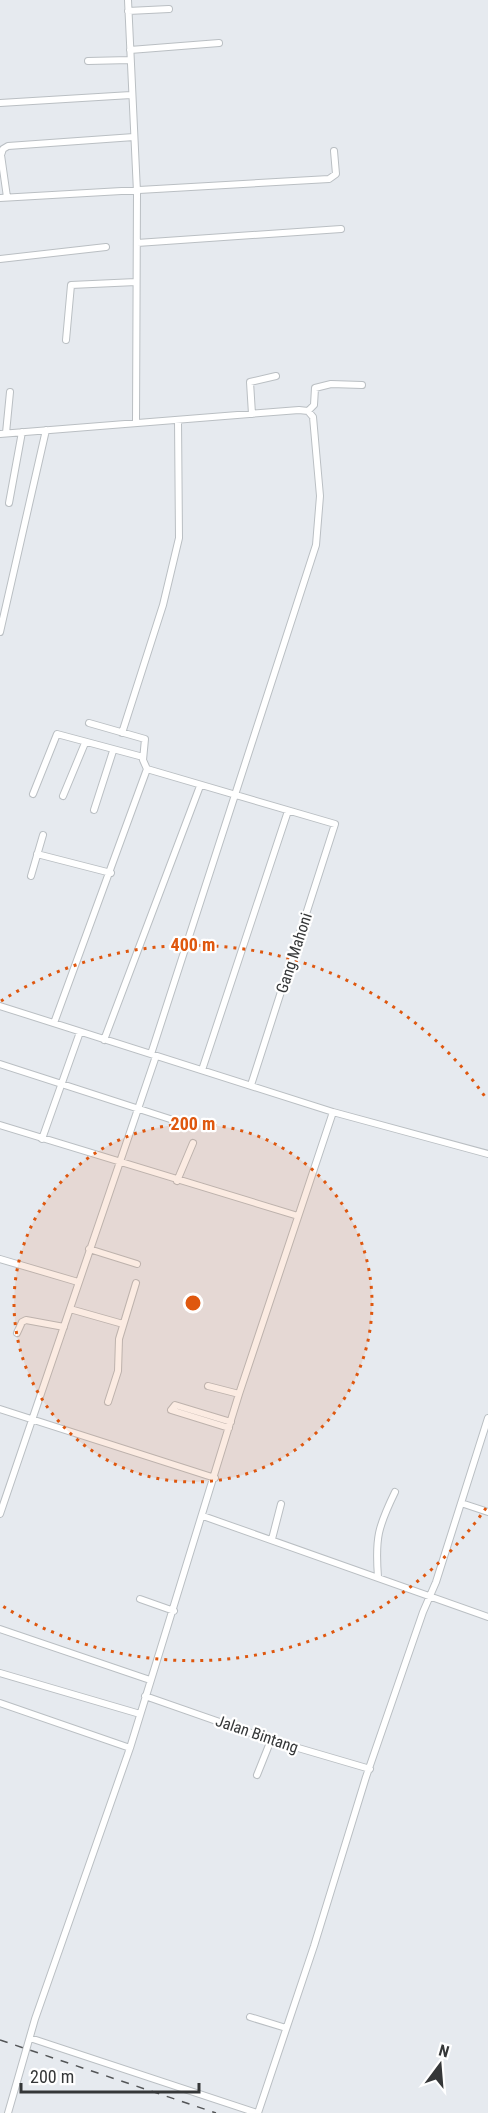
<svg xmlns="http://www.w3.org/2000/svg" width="488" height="2113" font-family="'Roboto Condensed',sans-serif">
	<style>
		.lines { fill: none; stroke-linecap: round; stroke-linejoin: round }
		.minor-casing { stroke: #babfc3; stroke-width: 8 }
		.minor { stroke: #fff; stroke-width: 6 }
		.rail { stroke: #535557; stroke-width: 1.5; stroke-dasharray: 8 8; stroke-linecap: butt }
		.ring { fill: none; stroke: #df570e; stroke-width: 3; stroke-dasharray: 3 6 }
		.labels { text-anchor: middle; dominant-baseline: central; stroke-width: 4.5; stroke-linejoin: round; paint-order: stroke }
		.street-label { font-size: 16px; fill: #353738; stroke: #fff }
		.centre { fill: #df570e; stroke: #fff; stroke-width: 3 }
		.ring-label { font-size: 18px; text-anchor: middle; font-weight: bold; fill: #df570e; stroke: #fff; stroke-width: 4.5; stroke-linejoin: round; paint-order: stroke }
	</style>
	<rect width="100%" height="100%" fill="#e6eaef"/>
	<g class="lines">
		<g class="minor-casing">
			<path id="minor" d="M 128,0 L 137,192 L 136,423
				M 128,11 L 169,9
				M 130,50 L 219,43
				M 88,61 L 130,60
				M 0,103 L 131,95
				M 7,197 L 1,155 L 3,149 L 8,146 L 134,137
				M 0,198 L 329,179 L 336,174 L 334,151
				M 137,243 L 341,229
				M 0,259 L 106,247
				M 66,340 L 71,285 L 136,282
				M 308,411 L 314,405 L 315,388 L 331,384 L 362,385
				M 252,414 L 250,382 L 276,376
				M 6,433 L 10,392
				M 0,434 L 299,410 L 308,411 L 313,417 L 320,496 L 316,545 L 151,1054
				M 9,503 L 22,432
				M 0,632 L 46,430
				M 122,733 L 163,605 L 179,538 L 178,420
				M 147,769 L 335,824 L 251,1085
				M 33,794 L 57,734 L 143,757
				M 63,796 L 85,743
				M 94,810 L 113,751
				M 37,854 L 111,873
				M 31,876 L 43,835
				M 0,1006 L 333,1112 L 488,1154
				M 54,1023 L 147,769 L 143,760 L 145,739 L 89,723
				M 104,1040 L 200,786
				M 0,1064 L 170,1119
				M 202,1070 L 288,811
				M 0,1125 L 298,1216
				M 42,1139 L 80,1032
				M 177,1181 L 193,1143
				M 89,1249 L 137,1264
				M 0,1259 L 78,1282
				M 70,1309 L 123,1324
				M 17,1333 L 22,1322 L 26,1320 L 64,1327
				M 208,1386 L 239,1394
				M 108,1402 L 118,1371 L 119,1339 L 136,1283
				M 0,1409 L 215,1478
				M 229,1428 L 171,1410 L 175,1405 L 231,1422
				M 461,1503 L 488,1512
				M 0,1514 L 156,1056
				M 203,1516 L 488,1617
				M 272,1539 L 281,1504
				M 378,1577 C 375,1538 378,1527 395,1492
				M 140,1599 L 174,1611
				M 0,1629 L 150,1680
				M 0,1673 L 140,1714
				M 145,1696 L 271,1740 L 370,1769
				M 0,1703 L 130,1748
				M 257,1775 L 271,1740
				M 250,2017 L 286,2028
				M 30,2038 L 257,2113
				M 8,2113 L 35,2019 L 130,1748 L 239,1394 L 333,1112
				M 258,2113 L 314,1946 L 366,1777 L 423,1612 L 436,1582 L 488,1418"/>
		</g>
		<use href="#minor" class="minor"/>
		<path class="rail" d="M 0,2040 L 216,2113"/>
	</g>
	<circle cx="193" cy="1303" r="179" fill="#df570e" fill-opacity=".12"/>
	<g class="ring">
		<circle cx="193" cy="1303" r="179"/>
		<path d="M486 1508A358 358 0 0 1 1 1605M1 1001A358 358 0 0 1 486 1098"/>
	</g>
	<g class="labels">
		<g class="street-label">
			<text transform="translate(294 953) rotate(-72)">Gang Mahoni</text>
			<text transform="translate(257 1734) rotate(19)">Jalan Bintang</text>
		</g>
	</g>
	<circle cx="193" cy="1303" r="9" class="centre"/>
	<g class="ring-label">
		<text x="193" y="951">400 m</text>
		<text x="193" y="1130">200 m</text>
	</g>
	<g transform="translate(440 2065) rotate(16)" stroke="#ffffff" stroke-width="4.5" paint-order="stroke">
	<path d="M0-4.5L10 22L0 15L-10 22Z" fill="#353738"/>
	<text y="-9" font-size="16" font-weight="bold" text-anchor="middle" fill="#353738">N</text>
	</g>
	<path d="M21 2083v9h178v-9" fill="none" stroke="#353738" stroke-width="3"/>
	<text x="30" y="2083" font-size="18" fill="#353738" stroke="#ffffff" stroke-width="4.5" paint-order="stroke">200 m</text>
</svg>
